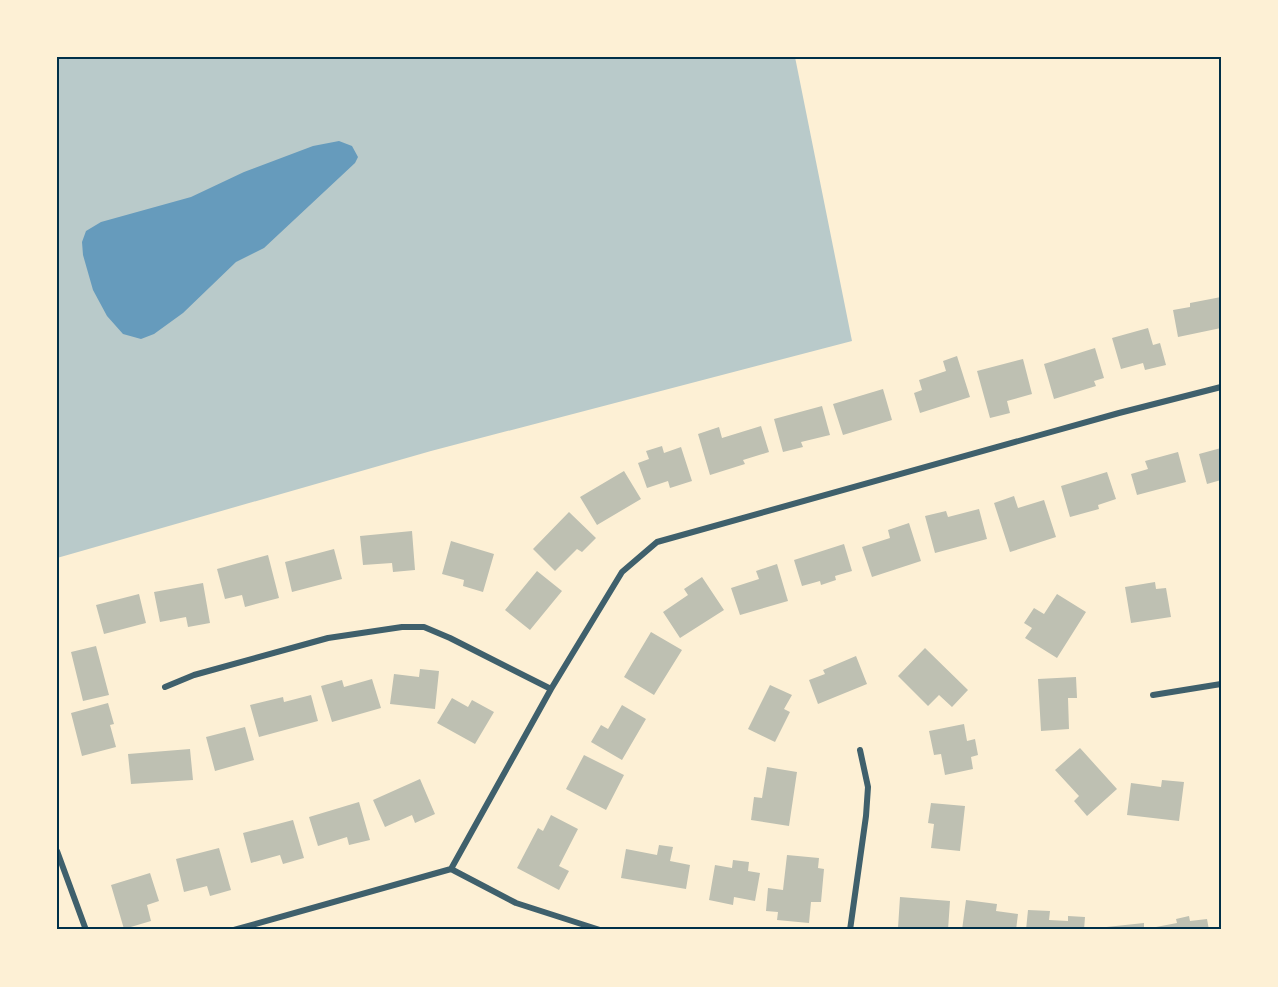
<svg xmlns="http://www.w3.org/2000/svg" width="1278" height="987" font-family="Mulish,sans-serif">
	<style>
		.green { fill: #b9caca }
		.water { fill: #669bbc }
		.building { fill: #bec0b2 }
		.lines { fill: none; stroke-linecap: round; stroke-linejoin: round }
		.minor { stroke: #3f606c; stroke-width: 6 }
		.neatline { fill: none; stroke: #003049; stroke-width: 2 }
	</style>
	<rect width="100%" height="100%" fill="#fdf0d5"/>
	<path class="green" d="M 57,57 L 795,57 L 852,341 L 431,451 L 57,558 Z"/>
	<path class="water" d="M 339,141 L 352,146 L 358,157 L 355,163 L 264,248 L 236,262 L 183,313 L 154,334 L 141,339 L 123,334 L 107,316 L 93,290 L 83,255 L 82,242 L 86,231 L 101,222 L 191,197 L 244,172 L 313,146 Z"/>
	<path class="building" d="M 1221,297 L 1221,328 L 1178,337 L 1173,310 L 1190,307 L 1190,303 Z
		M 1148,328 L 1153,345 L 1160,343 L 1166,365 L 1145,370 L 1143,363 L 1121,369 L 1112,338 Z
		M 1095,348 L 1104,378 L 1094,381 L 1096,386 L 1054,399 L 1044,364 Z
		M 957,356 L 970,397 L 920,413 L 914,393 L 922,390 L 919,380 L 946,371 L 943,361 Z
		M 1023,359 L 1032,394 L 1007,401 L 1010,413 L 990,418 L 977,371 Z
		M 883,389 L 892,420 L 843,435 L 833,404 Z
		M 822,406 L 830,435 L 801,442 L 803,447 L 783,452 L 774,419 Z
		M 761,426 L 769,452 L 743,460 L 745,464 L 710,475 L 698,434 L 719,427 L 722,438 Z
		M 662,446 L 664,453 L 681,447 L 692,481 L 670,488 L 668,481 L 647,488 L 638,463 L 649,459 L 646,451 Z
		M 1221,448 L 1221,480 L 1207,484 L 1199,454 Z
		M 1178,452 L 1186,482 L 1137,495 L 1131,474 L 1148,469 L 1145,461 Z
		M 624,471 L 641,499 L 597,525 L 580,497 Z
		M 1107,472 L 1116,499 L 1098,505 L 1099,509 L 1070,517 L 1061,486 Z
		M 1014,496 L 1018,508 L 1044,500 L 1056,537 L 1010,552 L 994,503 Z
		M 979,509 L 987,539 L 935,553 L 925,516 L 946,511 L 948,517 Z
		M 569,512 L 596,538 L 582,552 L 577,549 L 555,571 L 533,549 Z
		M 909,523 L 921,561 L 872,577 L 862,547 L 890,538 L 888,530 Z
		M 412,531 L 415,570 L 393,572 L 392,563 L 363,565 L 360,536 Z
		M 451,541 L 494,554 L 483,592 L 463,586 L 464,580 L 442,574 Z
		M 844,544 L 852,571 L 835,576 L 836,580 L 821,585 L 820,581 L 802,586 L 794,560 Z
		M 334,549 L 342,579 L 292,592 L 285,562 Z
		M 268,555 L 279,598 L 245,607 L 242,595 L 225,599 L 217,569 Z
		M 777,564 L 788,601 L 740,615 L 731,588 L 759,579 L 756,571 Z
		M 537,571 L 562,591 L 530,630 L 505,610 Z
		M 702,577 L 724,610 L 680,638 L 663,612 L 688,595 L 684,589 Z
		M 1155,582 L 1156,589 L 1166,588 L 1171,617 L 1131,623 L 1125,587 Z
		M 203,583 L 210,623 L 188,627 L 186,617 L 160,622 L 154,592 Z
		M 139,594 L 146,623 L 104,634 L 96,605 Z
		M 1057,594 L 1086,612 L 1057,658 L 1025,638 L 1032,628 L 1024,623 L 1034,608 L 1044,614 Z
		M 651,632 L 682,650 L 654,695 L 624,677 Z
		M 96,646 L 109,695 L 83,701 L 71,652 Z
		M 925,648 L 968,690 L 952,707 L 939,695 L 928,706 L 898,676 Z
		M 856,656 L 867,684 L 818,704 L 809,680 L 825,674 L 823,670 Z
		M 420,669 L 439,671 L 435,709 L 390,704 L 394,674 L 419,677 Z
		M 1076,677 L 1077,698 L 1068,698 L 1069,729 L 1041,731 L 1038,679 Z
		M 372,679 L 381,708 L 332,722 L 321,686 L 342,680 L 344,687 Z
		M 770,685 L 792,695 L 784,709 L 790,712 L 775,742 L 748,729 Z
		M 311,695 L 318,721 L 259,737 L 250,705 L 283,697 L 284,702 Z
		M 452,698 L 468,707 L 472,700 L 494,712 L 475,744 L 437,723 Z
		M 108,703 L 114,724 L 110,725 L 116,747 L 82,756 L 71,713 Z
		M 622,705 L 646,719 L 622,760 L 591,742 L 601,725 L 608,729 Z
		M 964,724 L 967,741 L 975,739 L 978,755 L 971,757 L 973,769 L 945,775 L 941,754 L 934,755 L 929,731 Z
		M 245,727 L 254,760 L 215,771 L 206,737 Z
		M 1080,748 L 1117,789 L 1087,816 L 1074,801 L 1079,796 L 1055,770 Z
		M 190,749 L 193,780 L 131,784 L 128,754 Z
		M 584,755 L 624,775 L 606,810 L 566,789 Z
		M 767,767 L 797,772 L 789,826 L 751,820 L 754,797 L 762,798 Z
		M 420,779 L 435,814 L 415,823 L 412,815 L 385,827 L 373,800 Z
		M 1162,780 L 1184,782 L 1179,821 L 1127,815 L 1131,783 L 1161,787 Z
		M 359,802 L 370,840 L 349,845 L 347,837 L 318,846 L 309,817 Z
		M 931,803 L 965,806 L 960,851 L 931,848 L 934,824 L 928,823 Z
		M 551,815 L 578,829 L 559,866 L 569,871 L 559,890 L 517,868 L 538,828 L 543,831 Z
		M 293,820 L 304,858 L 283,864 L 280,855 L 251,863 L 243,833 Z
		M 659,845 L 673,847 L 670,861 L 690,865 L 686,889 L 621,878 L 626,849 L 657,855 Z
		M 219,848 L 231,890 L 210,896 L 207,886 L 184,892 L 176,859 Z
		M 787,855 L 819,858 L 818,868 L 824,869 L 821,902 L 811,902 L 809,923 L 777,920 L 778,912 L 766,911 L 768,888 L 783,890 Z
		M 733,860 L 749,862 L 748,871 L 760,873 L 755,901 L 734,897 L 733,905 L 709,900 L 715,865 L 732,868 Z
		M 150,873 L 159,901 L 147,905 L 151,921 L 124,929 L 111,885 Z
		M 900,897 L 950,901 L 948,930 L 916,930 L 898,928 Z
		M 966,900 L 997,904 L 996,911 L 1018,914 L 1016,930 L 962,930 Z
		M 1028,910 L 1050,911 L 1049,920 L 1068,921 L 1068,916 L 1085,917 L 1084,930 L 1026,930 Z
		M 1189,916 L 1190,921 L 1207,919 L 1209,930 L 1157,930 L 1156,927 L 1177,923 L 1176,919 Z
		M 1144,923 L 1144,930 L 1097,930 L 1097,928 Z"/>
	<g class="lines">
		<path class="minor" d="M 165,687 L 194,675 L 328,638 L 402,627 L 424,627 L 450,638 L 551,689
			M 1153,695 L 1221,684
			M 57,851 L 86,930
			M 451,869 L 516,903 L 600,930
			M 234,930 L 451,869 L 551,689 L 622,572 L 657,542 L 1119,413 L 1221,387
			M 850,930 L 866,816 L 868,787 L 860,750"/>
	</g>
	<rect width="1278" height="987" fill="none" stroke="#fdf0d5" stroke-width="117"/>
	<rect x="58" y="58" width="1162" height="870" class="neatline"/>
</svg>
